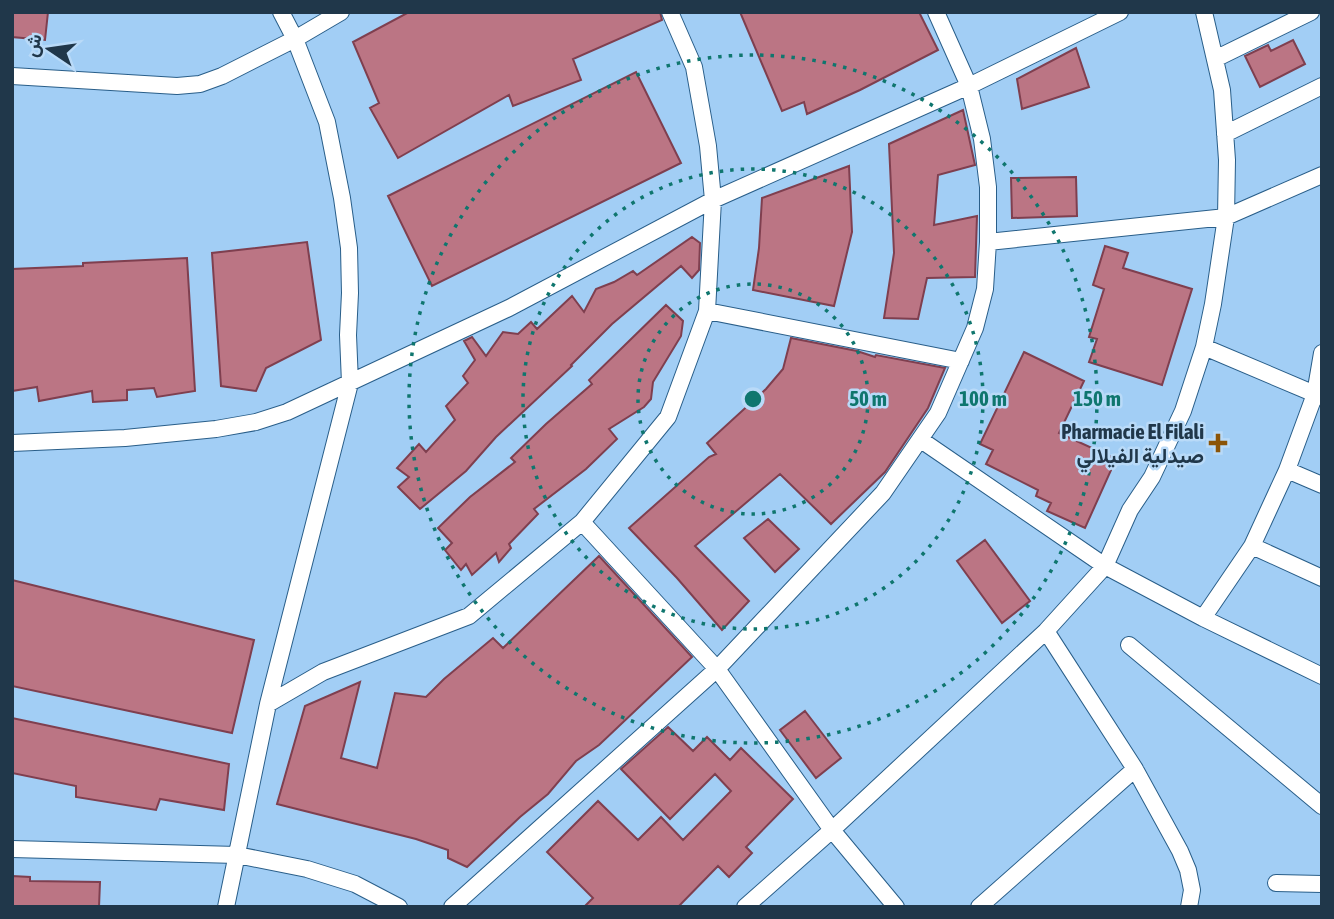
<svg xmlns="http://www.w3.org/2000/svg" width="1334" height="919" font-family="'Asap Condensed',Vazirmatn,sans-serif">
	<style>
		.building { fill: #bb7584; stroke: #7f3f4f; stroke-width: 2 }
		.lines { fill: none; stroke-linecap: round; stroke-linejoin: round }
		.minor-casing { stroke: #295e89; stroke-width: 18 }
		.minor { stroke: #fff; stroke-width: 16 }
		.ring { fill: none; stroke: #0f766e; stroke-width: 3.5; stroke-dasharray: 3.5 7 }
		.poi-dot { fill: #8b5407; stroke: #b9daf8; stroke-width: 2.5 }
		.labels { text-anchor: middle; dominant-baseline: central; stroke-width: 5; stroke-linejoin: round; paint-order: stroke }
		.poi-label { font-size: 21px; font-weight: bold; fill: #20374a; stroke: #b9daf8; text-anchor: end }
		.centre { fill: #0f766e; stroke: #b9daf8; stroke-width: 3.5 }
		.ring-label { font-size: 21px; text-anchor: middle; font-weight: bold; fill: #0f766e; stroke: #b9daf8; stroke-width: 5; stroke-linejoin: round; paint-order: stroke }
	</style>
	<rect width="100%" height="100%" fill="#a2cef5"/>
	<path class="building" d="M 12,12 L 48,12 L 45,40 L 12,37 Z
		M 409,12 L 660,12 L 662,20 L 573,59 L 581,80 L 513,106 L 509,95 L 398,158 L 370,108 L 379,103 L 353,42 Z
		M 740,12 L 919,12 L 938,50 L 860,90 L 807,114 L 804,102 L 782,111 Z
		M 1293,40 L 1305,64 L 1260,87 L 1245,56 L 1268,45 L 1271,51 Z
		M 1076,48 L 1089,87 L 1022,109 L 1017,79 Z
		M 636,72 L 681,163 L 432,286 L 388,196 Z
		M 963,110 L 975,165 L 938,175 L 934,225 L 977,216 L 975,277 L 927,278 L 918,319 L 884,318 L 894,253 L 889,144 Z
		M 849,166 L 852,232 L 834,306 L 753,290 L 759,248 L 762,198 Z
		M 1076,177 L 1077,216 L 1012,218 L 1011,178 Z
		M 692,237 L 700,243 L 699,270 L 692,278 L 681,266 L 612,324 L 571,365 L 572,366 L 496,437 L 466,471 L 420,509 L 398,487 L 409,477 L 397,468 L 419,444 L 426,452 L 455,420 L 446,406 L 468,383 L 463,376 L 475,360 L 464,341 L 472,337 L 486,356 L 503,332 L 518,334 L 531,322 L 537,329 L 572,296 L 584,312 L 596,289 L 614,282 L 633,271 L 637,275 Z
		M 307,242 L 321,340 L 266,368 L 256,391 L 221,386 L 212,253 Z
		M 1105,246 L 1128,253 L 1123,268 L 1192,289 L 1162,385 L 1089,362 L 1097,339 L 1089,337 L 1104,289 L 1093,285 Z
		M 187,258 L 195,391 L 157,397 L 154,388 L 127,390 L 127,400 L 93,402 L 92,391 L 39,401 L 37,387 L 12,391 L 12,269 L 83,266 L 83,263 Z
		M 666,305 L 683,321 L 681,336 L 653,382 L 651,399 L 644,407 L 609,429 L 617,439 L 586,469 L 534,509 L 538,514 L 509,544 L 511,548 L 499,562 L 496,553 L 472,575 L 466,564 L 461,570 L 445,550 L 452,543 L 438,528 L 470,497 L 515,462 L 511,458 L 546,424 L 592,384 L 589,380 Z
		M 791,338 L 857,351 L 875,357 L 876,355 L 945,368 L 928,408 L 885,472 L 831,524 L 780,474 L 695,546 L 749,601 L 722,630 L 677,578 L 629,528 L 709,457 L 716,454 L 707,443 L 766,389 L 783,369 Z
		M 1024,352 L 1084,381 L 1059,433 L 1116,459 L 1085,528 L 1047,511 L 1051,503 L 1036,496 L 1038,490 L 986,464 L 993,450 L 980,444 Z
		M 768,519 L 799,549 L 775,572 L 744,538 Z
		M 985,540 L 1030,601 L 1002,623 L 957,561 Z
		M 599,556 L 692,657 L 599,745 L 576,761 L 548,794 L 520,817 L 467,867 L 448,858 L 448,850 L 416,839 L 277,804 L 305,706 L 360,682 L 341,758 L 377,768 L 395,693 L 426,697 L 444,679 L 493,638 L 503,648 Z
		M 12,580 L 254,640 L 232,733 L 12,686 Z
		M 805,711 L 841,758 L 816,778 L 780,730 Z
		M 12,718 L 229,764 L 224,810 L 160,799 L 156,810 L 76,797 L 76,786 L 12,773 Z
		M 668,727 L 693,751 L 707,737 L 730,760 L 741,748 L 793,799 L 746,847 L 752,853 L 729,877 L 718,866 L 678,907 L 584,907 L 593,898 L 547,852 L 598,801 L 638,840 L 661,817 L 683,840 L 731,791 L 715,774 L 670,819 L 621,769 Z
		M 12,876 L 30,877 L 30,881 L 100,882 L 99,907 L 12,907 Z"/>
	<g class="lines">
		<g class="minor-casing">
			<path id="minor" d="M 1215,59 L 1311,12
				M 12,76 L 177,86 L 200,84 L 222,76 L 295,39 L 341,12
				M 1225,134 L 1322,86
				M 988,242 L 1226,217 L 1322,175
				M 707,311 L 961,361
				M 1204,347 L 1322,397
				M 921,440 L 1105,566 L 1203,618 L 1322,676
				M 12,443 L 125,438 L 216,429 L 256,422 L 287,412 L 509,308 L 713,200 L 969,86 L 1120,12
				M 1287,470 L 1322,485
				M 582,522 L 717,669 L 832,830 L 896,907
				M 1252,546 L 1322,578
				M 1203,618 L 1252,546 L 1287,470 L 1315,394 L 1322,353
				M 1046,631 L 1135,769 L 1180,851 L 1188,870 L 1192,890 L 1189,907
				M 1129,645 L 1322,806
				M 268,704 L 323,672 L 469,616 L 582,522 L 668,417 L 707,311 L 713,200 L 708,146 L 694,67 L 670,12
				M 12,849 L 237,855 L 307,869 L 355,884 L 399,907
				M 1276,883 L 1322,884
				M 226,907 L 268,704 L 350,383 L 348,335 L 350,293 L 349,248 L 342,198 L 327,122 L 295,39 L 281,12
				M 452,907 L 717,669 L 883,493 L 938,413 L 975,328 L 985,289 L 988,242 L 988,187 L 982,139 L 969,86 L 936,12
				M 745,907 L 832,830 L 1046,631 L 1105,566 L 1130,510 L 1152,477 L 1183,411 L 1204,347 L 1213,304 L 1226,217 L 1227,160 L 1222,90 L 1204,12
				M 979,907 L 1135,769"/>
		</g>
		<use href="#minor" class="minor"/>
	</g>
	<g class="ring">
		<circle cx="753" cy="399" r="115"/>
		<circle cx="753" cy="399" r="230"/>
		<circle cx="753" cy="399" r="344"/>
	</g>
	<path class="poi-dot" d="M1214.5 432.5h7v7h7v7h-7v7h-7v-7h-7v-7h7z"/>
	<g class="labels">
		<g class="poi-label">
			<text x="1204" y="431">Pharmacie El Filali<tspan x="1204" dy="24">صيدلية الفيلالي</tspan></text>
		</g>
	</g>
	<circle cx="753" cy="399" r="10" class="centre"/>
	<g class="ring-label">
		<text x="868" y="406">50 m</text>
		<text x="983" y="406">100 m</text>
		<text x="1097" y="406">150 m</text>
	</g>
	<rect width="1334" height="919" fill="none" stroke="#20374a" stroke-width="28"/>
	<g transform="translate(49 49) rotate(283)" stroke="#b9daf8" stroke-width="5" paint-order="stroke">
	<path d="M0-5L12 26L0 18L-12 26Z" fill="#20374a"/>
	<text y="-10" font-size="19" font-weight="bold" text-anchor="middle" fill="#20374a">ش</text>
	</g>
</svg>
